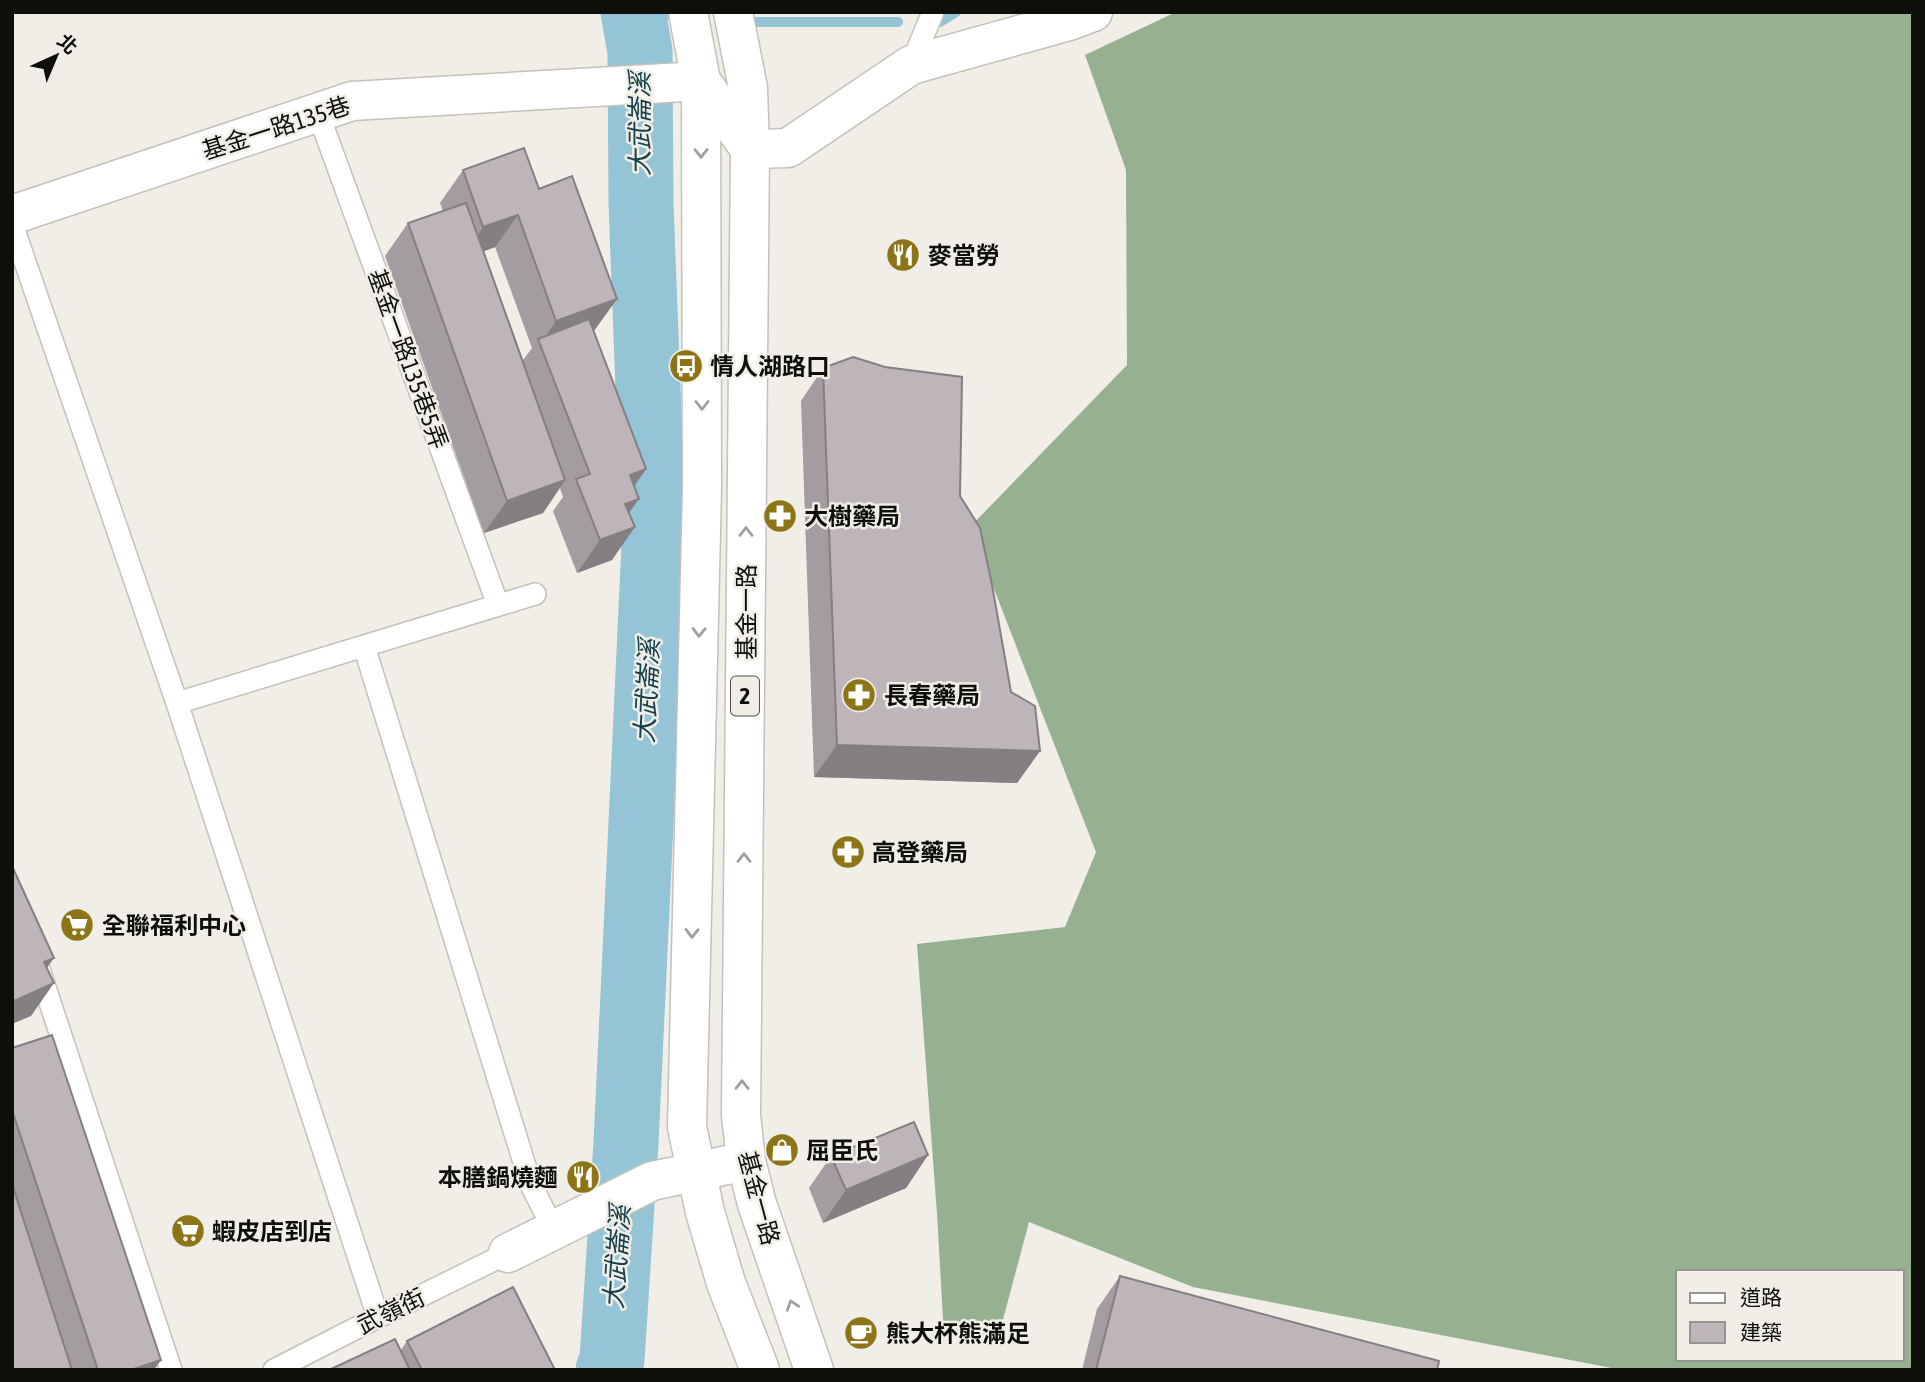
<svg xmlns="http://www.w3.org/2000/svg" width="1925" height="1382" font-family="'Asap Condensed','Noto Sans TC',sans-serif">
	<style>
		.forest { fill: #95b190; fill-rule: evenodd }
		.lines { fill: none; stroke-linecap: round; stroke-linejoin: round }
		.stream { stroke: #94c4d5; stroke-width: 10 }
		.river { stroke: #94c4d5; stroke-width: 65 }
		.service-casing { stroke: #c3c1b9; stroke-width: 24 }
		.minor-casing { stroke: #c3c1b9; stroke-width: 41 }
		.primary-casing { stroke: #c3c1b9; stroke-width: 41 }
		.service { stroke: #fff; stroke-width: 21 }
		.minor { stroke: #fff; stroke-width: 38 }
		.primary { stroke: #fff; stroke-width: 38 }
		.wall { fill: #a39ca0; fill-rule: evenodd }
		.shaded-wall { fill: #847f82 }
		.building { fill: #bdb5ba; stroke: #847f82; stroke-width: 2 }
		.oneway { stroke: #9f9f9d }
		.labels { text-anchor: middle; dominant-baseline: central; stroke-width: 5; stroke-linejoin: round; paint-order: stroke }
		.shield { fill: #f0eee6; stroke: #52514d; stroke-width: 2 }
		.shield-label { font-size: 23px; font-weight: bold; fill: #0e0e0b }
		.street-label { font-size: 24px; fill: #0e0e0b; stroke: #f0eee6 }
		.poi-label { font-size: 24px; font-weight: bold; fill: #0e0e0b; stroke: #f0eee6; text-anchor: start }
		.water-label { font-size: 26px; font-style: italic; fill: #15404d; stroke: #f0eee6 }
	</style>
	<rect width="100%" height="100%" fill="#f0eee6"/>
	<path class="forest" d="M 1176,12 L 1913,12 L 1913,1370 L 1622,1370 L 1193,1287 L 1029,1222 L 997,1342 L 944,1336 L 937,1214 L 917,944 L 1065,927 L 1096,852 L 970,527 L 1127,365 L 1126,170 L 1085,55 ZM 1678,1272 L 1902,1272 L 1902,1359 L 1678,1359 Z"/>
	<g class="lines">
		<path class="stream" d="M 635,12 L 667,15
			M 749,22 L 898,22
			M 940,22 L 956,12"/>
		<path class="river" d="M 608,1370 L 612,1360 L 626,1143 L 654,545 L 641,204 L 640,51 L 633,12"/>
		<g class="service-casing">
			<path id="service" d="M 911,65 L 933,12
				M 318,113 L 498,605
				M 12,224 L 177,703 L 378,1317
				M 364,646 L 531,1185 L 554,1230
				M 177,703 L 535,594
				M 38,966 L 171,1370
				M 274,1370 L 378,1317 L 508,1253"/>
		</g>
		<g class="minor-casing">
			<path id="minor" d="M 12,215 L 352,101 L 701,81 L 750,149 L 788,148 L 911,65 L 1069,21 L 1093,12
				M 508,1253 L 652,1181 L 746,1161"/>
		</g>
		<g class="primary-casing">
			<path id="primary" d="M 688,12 L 701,81 L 702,488 L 687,1127 L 705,1212 L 726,1283 L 760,1370
				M 733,12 L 748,88 L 750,149 L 741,1115 L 746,1161 L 757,1204 L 814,1370"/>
		</g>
		<use href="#service" class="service"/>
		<use href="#minor" class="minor"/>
		<use href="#primary" class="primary"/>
	</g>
	<path class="wall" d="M 463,170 L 539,189 L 646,469 L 634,486 L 629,513 L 612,560 L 577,573 L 553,511 L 563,497 L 560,488 L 543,513 L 484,533 L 385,256 L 408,223 L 443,211 L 440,203 ZM 495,247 L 532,348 L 523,360 L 484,251 Z
		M 823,368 L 960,496 L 1011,692 L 1040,751 L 1017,783 L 814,777 L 801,401 Z
		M 12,1048 L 154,1370 L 12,1370 Z
		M 928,1155 L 906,1188 L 823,1223 L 809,1188 L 831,1156 Z
		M 1120,1276 L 1437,1370 L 1082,1370 L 1097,1309 Z
		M 407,1341 L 555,1370 L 329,1370 L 401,1350 Z"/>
	<path class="shaded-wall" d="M 518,215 L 495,247 L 461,260 L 483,227 Z
		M 617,299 L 594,331 L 542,350 L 540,345 L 556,321 Z
		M 646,469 L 624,501 L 630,475 Z
		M 565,480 L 543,513 L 484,533 L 507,501 Z
		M 639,499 L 616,531 L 625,504 Z
		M 635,527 L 612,560 L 577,573 L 600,540 Z
		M 837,745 L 1040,751 L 1017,783 L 814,777 Z
		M 54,958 L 31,990 L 44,962 Z
		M 54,983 L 31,1016 L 12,1024 L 12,1002 Z
		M 928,1155 L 906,1188 L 823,1223 L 846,1190 Z
		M 161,1360 L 154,1370 L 131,1370 Z"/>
	<path class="building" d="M 524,148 L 539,189 L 572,176 L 617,299 L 556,321 L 518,215 L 483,227 L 463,170 Z
		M 466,203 L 565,480 L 507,501 L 408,223 Z
		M 589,319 L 646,469 L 630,475 L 639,499 L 625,504 L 635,527 L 600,540 L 576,479 L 590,474 L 538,339 Z
		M 853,357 L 885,367 L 962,377 L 960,496 L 980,528 L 992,585 L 1011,692 L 1035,706 L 1040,751 L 837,745 L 823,368 Z
		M 12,866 L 54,958 L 44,962 L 54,983 L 12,1002 Z
		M 52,1035 L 161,1360 L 131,1370 L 98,1370 L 12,1110 L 12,1048 Z
		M 914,1122 L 928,1155 L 846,1190 L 831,1156 Z
		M 12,1184 L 72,1370 L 12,1370 Z
		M 1120,1276 L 1439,1361 L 1437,1370 L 1096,1370 Z
		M 513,1287 L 555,1370 L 422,1370 L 407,1341 Z
		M 395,1339 L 410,1370 L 329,1370 Z"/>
	<defs><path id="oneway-chevron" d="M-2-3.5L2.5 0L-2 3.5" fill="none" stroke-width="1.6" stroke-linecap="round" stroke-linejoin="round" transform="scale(1.75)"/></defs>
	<g class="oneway">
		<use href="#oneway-chevron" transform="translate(701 153) rotate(90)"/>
		<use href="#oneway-chevron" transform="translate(702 405) rotate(90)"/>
		<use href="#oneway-chevron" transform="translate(746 532) rotate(-90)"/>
		<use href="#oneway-chevron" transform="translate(699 632) rotate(91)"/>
		<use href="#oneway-chevron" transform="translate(744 858) rotate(-90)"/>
		<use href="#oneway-chevron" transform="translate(692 933) rotate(91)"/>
		<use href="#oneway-chevron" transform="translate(742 1085) rotate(-90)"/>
		<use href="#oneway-chevron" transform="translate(792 1305) rotate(-109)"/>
	</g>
	<defs>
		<g id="restaurant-disc" transform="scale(1.75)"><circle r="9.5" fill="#8c7417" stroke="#f0eee6"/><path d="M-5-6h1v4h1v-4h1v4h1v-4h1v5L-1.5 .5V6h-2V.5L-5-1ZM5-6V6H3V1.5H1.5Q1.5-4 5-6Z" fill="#fff"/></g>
		<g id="bus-disc" transform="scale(1.75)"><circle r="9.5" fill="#8c7417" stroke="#f0eee6"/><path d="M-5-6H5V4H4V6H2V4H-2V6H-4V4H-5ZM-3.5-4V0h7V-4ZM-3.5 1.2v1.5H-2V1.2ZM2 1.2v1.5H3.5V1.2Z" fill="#fff"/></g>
		<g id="pharmacy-disc" transform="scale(1.75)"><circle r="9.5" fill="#8c7417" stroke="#f0eee6"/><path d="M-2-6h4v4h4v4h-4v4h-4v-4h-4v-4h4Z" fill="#fff"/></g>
		<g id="supermarket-disc" transform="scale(1.75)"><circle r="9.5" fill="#8c7417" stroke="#f0eee6"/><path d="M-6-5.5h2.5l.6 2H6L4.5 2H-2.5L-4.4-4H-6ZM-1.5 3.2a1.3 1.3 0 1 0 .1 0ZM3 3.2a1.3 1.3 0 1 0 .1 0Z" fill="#fff"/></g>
		<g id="shop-disc" transform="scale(1.75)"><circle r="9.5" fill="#8c7417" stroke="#f0eee6"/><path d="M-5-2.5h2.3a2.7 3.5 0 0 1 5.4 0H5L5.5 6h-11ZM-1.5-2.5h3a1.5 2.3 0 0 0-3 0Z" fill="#fff"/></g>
		<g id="cafe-disc" transform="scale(1.75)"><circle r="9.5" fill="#8c7417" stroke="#f0eee6"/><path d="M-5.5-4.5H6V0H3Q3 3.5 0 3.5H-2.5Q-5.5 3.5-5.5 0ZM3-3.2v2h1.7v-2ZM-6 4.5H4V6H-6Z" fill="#fff"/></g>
	</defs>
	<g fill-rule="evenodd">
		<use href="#restaurant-disc" x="903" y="255"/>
		<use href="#bus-disc" x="686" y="366"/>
		<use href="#pharmacy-disc" x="780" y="516"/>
		<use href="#pharmacy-disc" x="859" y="695"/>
		<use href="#pharmacy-disc" x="848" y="852"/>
		<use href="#supermarket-disc" x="77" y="925"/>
		<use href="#shop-disc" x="782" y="1150"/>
		<use href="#restaurant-disc" x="583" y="1177"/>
		<use href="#supermarket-disc" x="188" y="1231"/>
		<use href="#cafe-disc" x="861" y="1333"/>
	</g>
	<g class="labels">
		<rect class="shield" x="731" y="676.5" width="28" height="39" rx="5"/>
		<g class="shield-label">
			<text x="745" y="696">2</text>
		</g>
		<g class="street-label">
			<text transform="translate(276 128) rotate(-18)">基金一路135巷</text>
			<text transform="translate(408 359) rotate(70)">基金一路135巷5弄</text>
			<text transform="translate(746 612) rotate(-90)">基金一路</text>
			<text transform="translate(759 1198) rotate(75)">基金一路</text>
			<text transform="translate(391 1311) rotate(-26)">武嶺街</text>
		</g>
		<g class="poi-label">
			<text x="928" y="255">麥當勞</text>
			<text x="710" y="366">情人湖路口</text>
			<text x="804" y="516">大樹藥局</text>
			<text x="884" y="695">長春藥局</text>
			<text x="872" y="852">高登藥局</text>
			<text x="102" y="925">全聯福利中心</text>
			<text x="806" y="1150">屈臣氏</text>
			<text x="558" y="1177" text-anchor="end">本膳鍋燒麵</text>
			<text x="212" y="1231">蝦皮店到店</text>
			<text x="886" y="1333">熊大杯熊滿足</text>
		</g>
		<g class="water-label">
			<text transform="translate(640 124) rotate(-90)">大武崙溪</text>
			<text transform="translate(647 691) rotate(-87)">大武崙溪</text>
			<text transform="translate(617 1257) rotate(-86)">大武崙溪</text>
		</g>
	</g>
	<rect width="1925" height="1382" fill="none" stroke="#0e0e0b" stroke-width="28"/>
	<rect x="1676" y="1270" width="228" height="91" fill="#f0eee6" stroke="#96948e" stroke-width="2"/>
	<rect x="1690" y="1293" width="35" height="10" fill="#ffffff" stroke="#96948e" stroke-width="2"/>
	<text x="1740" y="1305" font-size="21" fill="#0e0e0b">道路</text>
	<rect x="1690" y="1322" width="35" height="21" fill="#bdb5ba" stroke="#96948e" stroke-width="2"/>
	<text x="1740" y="1340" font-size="21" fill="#0e0e0b">建築</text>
	<g transform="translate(56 56) rotate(44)" stroke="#f0eee6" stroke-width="5" paint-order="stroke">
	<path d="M0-5L12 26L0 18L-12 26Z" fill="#0e0e0b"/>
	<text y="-10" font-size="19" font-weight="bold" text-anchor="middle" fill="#0e0e0b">北</text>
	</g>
</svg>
